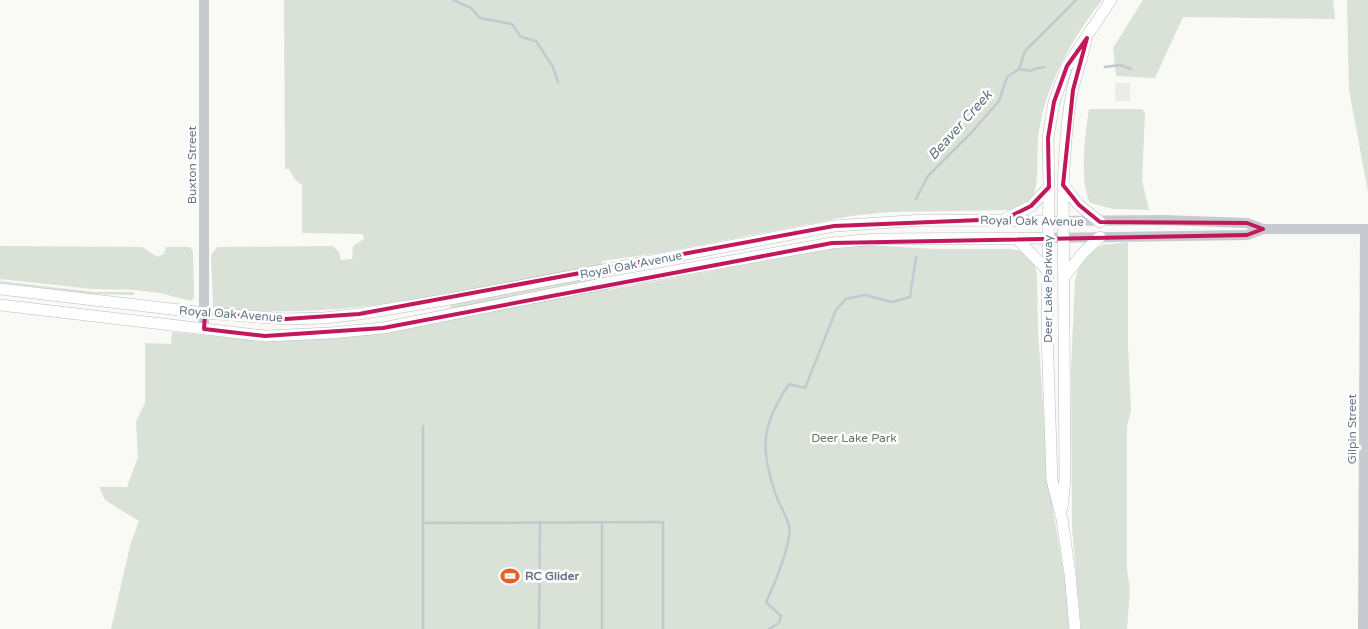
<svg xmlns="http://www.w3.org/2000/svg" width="1368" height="629" font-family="'Varela Round',sans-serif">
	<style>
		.built { fill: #eaebea }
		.green { fill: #dae1d7 }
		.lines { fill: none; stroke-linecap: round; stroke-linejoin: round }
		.stream { stroke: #c1cacf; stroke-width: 2.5 }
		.secondary-casing { stroke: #b9bec3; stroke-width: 12 }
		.tertiary { stroke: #c7cace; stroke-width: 10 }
		.secondary { stroke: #fff; stroke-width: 11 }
		.marked { fill: none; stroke: #c2185b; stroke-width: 4; stroke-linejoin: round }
		.labels { text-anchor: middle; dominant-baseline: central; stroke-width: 5; stroke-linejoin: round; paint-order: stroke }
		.street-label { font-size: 12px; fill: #687788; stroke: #fff }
		.park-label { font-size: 12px; fill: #667a63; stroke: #fff }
		.poi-label { font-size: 12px; font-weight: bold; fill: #687788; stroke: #fff; text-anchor: start }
		.water-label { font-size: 14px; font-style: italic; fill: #637883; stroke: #fff }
	</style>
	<rect width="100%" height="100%" fill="#f9f9f6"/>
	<path class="built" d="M 1115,83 L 1130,83 L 1130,101 L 1115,101 Z"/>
	<path class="green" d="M 284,0 L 1102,0 C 1072,39 1047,82 1039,131 C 1036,150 1040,180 1033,196 C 1029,204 1019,207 1011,210 L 890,212 L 850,216 L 658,253 L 602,261 L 608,290 L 841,247 L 866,245 L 936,249 L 1010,249 L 1021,251 L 1035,264 L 1037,277 L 1038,331 L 1048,479 L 1066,587 L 1069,629 L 111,629 L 130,546 L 139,521 L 105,500 L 99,487 L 127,487 L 138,457 L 136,421 L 145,403 L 145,343 L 171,344 L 172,332 C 221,337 271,342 321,339 C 365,337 409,327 453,319 L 448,293 C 371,309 296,315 218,309 L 213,306 L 211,255 L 217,247 L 333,246 L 339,252 L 341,260 L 352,259 L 353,246 L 364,239 L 363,234 L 302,233 L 302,185 L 295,180 L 289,169 L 285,169 Z
		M 1143,0 L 1333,0 L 1335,19 L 1183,17 L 1155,78 L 1116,76 L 1113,48 Z
		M 1347,0 L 1368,0 L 1368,192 L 1349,90 Z
		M 1089,109 L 1142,109 L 1145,113 L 1142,180 L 1149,210 L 1113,209 L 1090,203 C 1079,181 1085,134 1089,109 Z
		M 1128,242 L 1128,346 L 1131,410 L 1127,426 L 1127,571 L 1130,589 L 1127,629 L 1081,629 L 1072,528 L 1071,368 L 1075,281 L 1079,266 L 1091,251 L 1103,245 Z
		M 0,246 L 142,247 L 157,257 L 164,254 L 166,247 L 190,247 L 193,252 L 194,298 L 191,301 L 160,293 L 136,290 L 92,289 L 0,279 Z
		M 0,281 L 94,292 L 134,292 L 134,295 L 91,294 L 0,283 Z"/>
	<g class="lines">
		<path class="stream" d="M 453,0 L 471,8 L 480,18 L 512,24 L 521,37 L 536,41 L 553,67 L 558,82
			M 1105,67 L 1120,65 L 1131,69
			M 1020,69 L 1031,71 L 1034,69 L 1044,67
			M 916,199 L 928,176 L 971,133 L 999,101 L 1007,77 L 1019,69 L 1025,51 L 1076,0
			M 602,522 L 602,629
			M 423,523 L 663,522 L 663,629
			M 423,629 L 423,426
			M 539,629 L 540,522
			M 769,629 L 779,623 L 781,616 L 766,602 C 773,588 793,540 789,526 C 787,517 781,507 777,498 C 760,450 760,427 789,384 L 805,388 L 836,310 L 846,299 L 865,295 L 892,302 L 910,297 L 916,257"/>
		<g class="secondary-casing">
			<path id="secondary" d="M 1063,185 L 1079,205 L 1100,222
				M 1007,218 L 1031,206 L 1049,187
				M 1016,238 L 1048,271
				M 1064,277 L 1082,254 L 1100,237
				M 0,289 L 205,313 L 286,319 L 324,318 L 359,314 L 450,299 L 834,226 L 924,220 L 1049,221
				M 0,305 L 265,336 L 330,333 L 383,328 L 607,283 L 832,243 L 877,239 L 1048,238
				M 1062,508 L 1065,478 L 1063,185 C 1065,154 1066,122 1072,92 C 1076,74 1083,57 1086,39
				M 1075,629 L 1070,574 L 1062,519 L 1052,480 L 1047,333 L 1049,187 L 1048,138 L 1054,102 L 1067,66 L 1111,0"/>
		</g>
		<path class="tertiary" d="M 204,0 L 204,329
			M 1049,221 L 1164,220 L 1247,223 L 1263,229
			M 1048,238 L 1247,235 L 1263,229 L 1368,229
			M 1363,629 L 1365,229"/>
		<use href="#secondary" class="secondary"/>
	</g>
	<path class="marked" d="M 1087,38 L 1073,90 L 1063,185 L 1079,205 L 1100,222 L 1247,223 L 1263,229 L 1247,235 L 832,243 L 383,328 L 265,336 L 204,329 L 205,313 L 286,319 L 359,314 L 834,226 L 1005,219 L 1031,206 L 1049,187 L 1048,138 L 1054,102 L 1067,66 Z"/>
	<defs>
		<g id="stadium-bare" transform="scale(1.5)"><path d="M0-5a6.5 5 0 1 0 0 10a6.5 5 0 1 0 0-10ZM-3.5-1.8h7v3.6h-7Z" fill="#e5622a" stroke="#fff" stroke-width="2.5" paint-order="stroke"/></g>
	</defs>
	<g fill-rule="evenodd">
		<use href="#stadium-bare" x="510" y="576"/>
	</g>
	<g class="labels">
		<g class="street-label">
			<text transform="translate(192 165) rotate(-90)">Buxton Street</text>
			<text transform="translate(1032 221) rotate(1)">Royal Oak Avenue</text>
			<text transform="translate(631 265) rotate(-11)">Royal Oak Avenue</text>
			<text transform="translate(1048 289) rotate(-90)">Deer Lake Parkway</text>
			<text transform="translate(231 314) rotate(4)">Royal Oak Avenue</text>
			<text transform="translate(1352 429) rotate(-90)">Gilpin Street</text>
		</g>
		<g class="park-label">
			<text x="854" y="438">Deer Lake Park</text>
		</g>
		<g class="poi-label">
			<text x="525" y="576">RC Glider</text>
		</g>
		<g class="water-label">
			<text transform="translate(960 125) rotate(-48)">Beaver Creek</text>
		</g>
	</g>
</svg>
